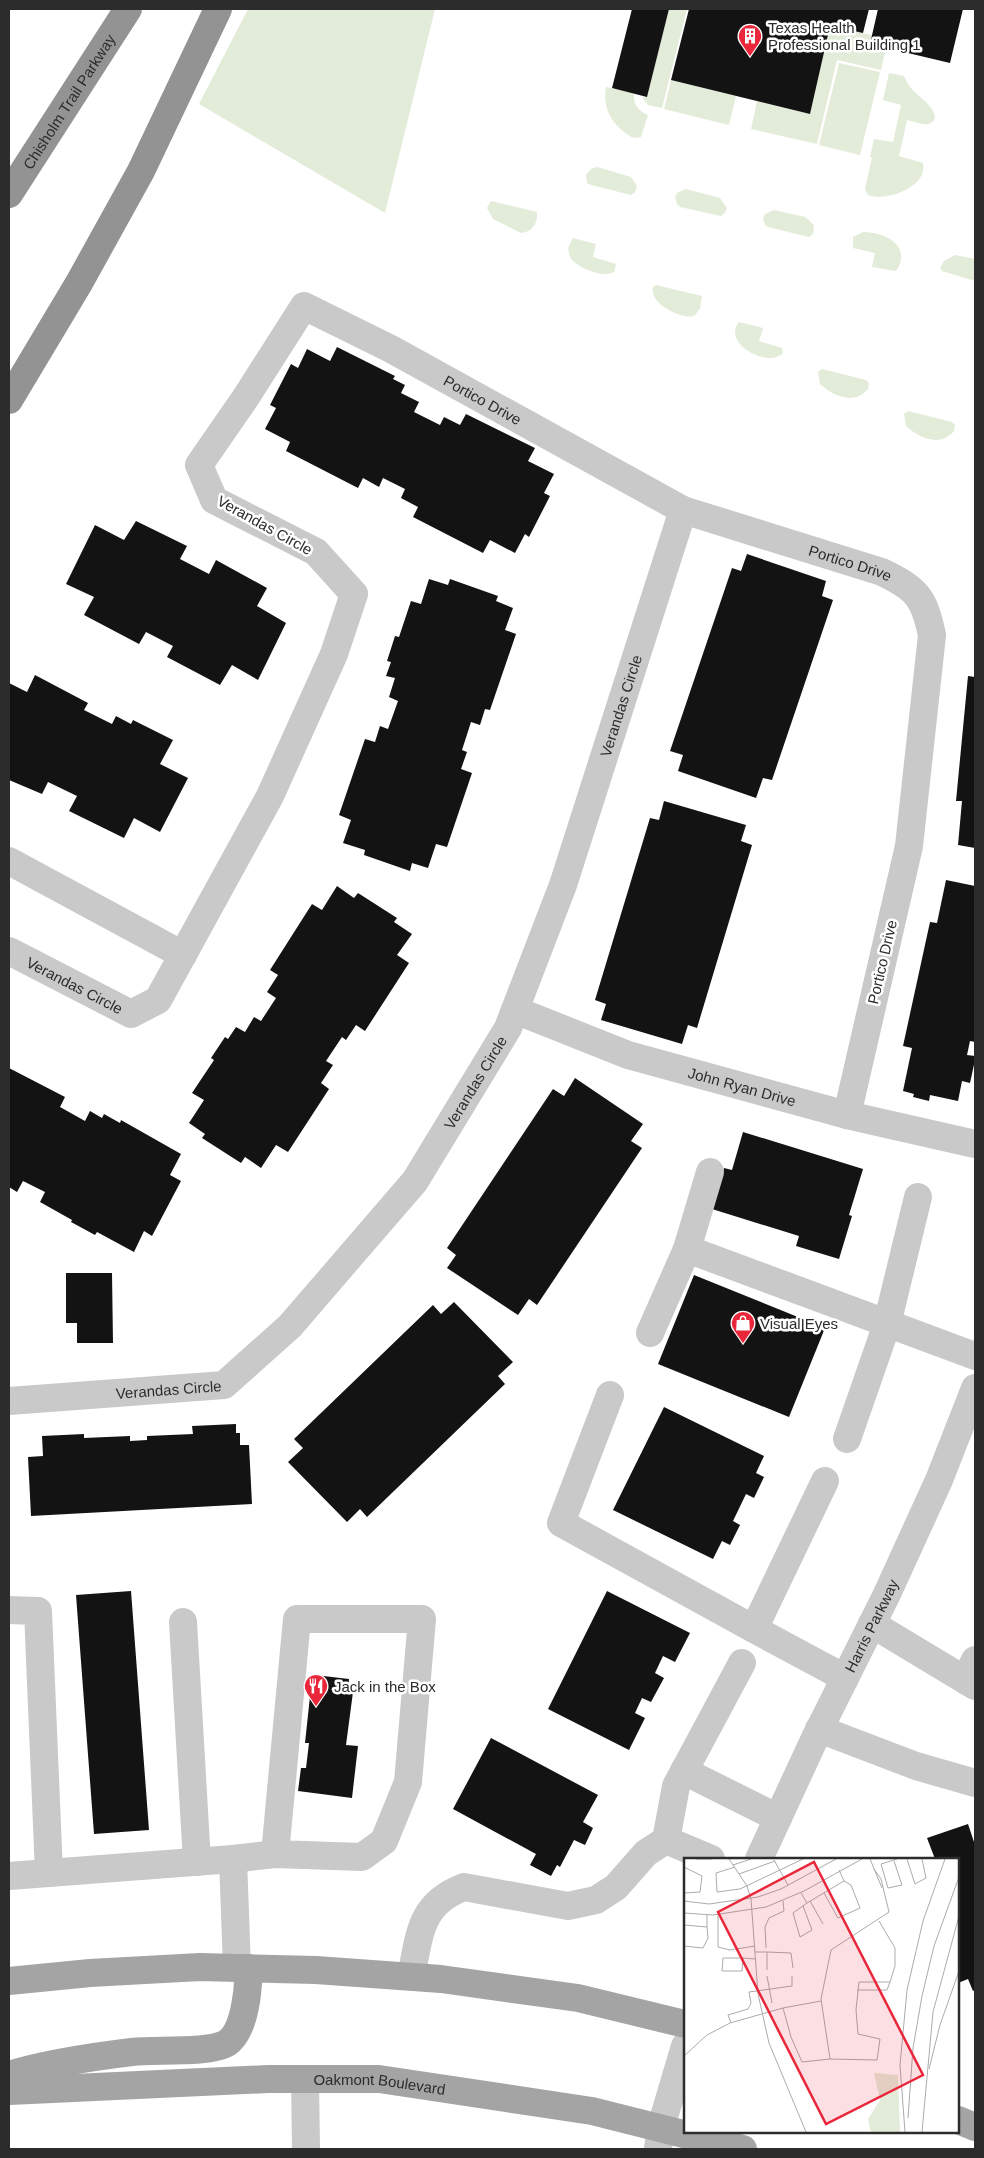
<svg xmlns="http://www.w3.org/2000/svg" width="984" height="2158" font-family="Arial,sans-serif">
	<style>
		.green { fill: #e3ebd9 }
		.building { fill: #131313 }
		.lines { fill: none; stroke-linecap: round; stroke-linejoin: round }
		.minor { stroke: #c9c9c9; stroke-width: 28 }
		.major { stroke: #a4a4a4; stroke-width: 28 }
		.highway { stroke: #939393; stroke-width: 28 }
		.labels { text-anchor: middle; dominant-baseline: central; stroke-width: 5; stroke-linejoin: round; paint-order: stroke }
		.poi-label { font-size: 15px; fill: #2c2c2c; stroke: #fff; text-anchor: start }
		.street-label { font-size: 15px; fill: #2c2c2c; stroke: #fff }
		.inset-road { fill: none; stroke: #ababab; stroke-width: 1 }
		.view { fill: #ea273a; fill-opacity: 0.15; stroke: #ea273a; stroke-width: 2.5 }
		.inset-edge { fill: none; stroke: #2c2c2c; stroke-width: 2.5 }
	</style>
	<rect width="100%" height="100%" fill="#fff"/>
	<path class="green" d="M 248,9 L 435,9 L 385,213 L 199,104 Z
		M 669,9 L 687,9 L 662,108 L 648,105 L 643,99 L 644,96 L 647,96 Z
		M 830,26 L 872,35 L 870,44 L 886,48 L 881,70 L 837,60 L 817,144 L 751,129 L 757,101 L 810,114 Z
		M 839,63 L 880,72 L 860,155 L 819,145 Z
		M 889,73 L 904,76 C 912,97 932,100 935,117 C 931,130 917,122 907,120 L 899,156 L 923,163 C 928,187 886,202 868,195 L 865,189 L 872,157 L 870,157 L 874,139 L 893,142 L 901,105 L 883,100 Z
		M 671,80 L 736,96 L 729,125 L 664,109 Z
		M 606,87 L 634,93 C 633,105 638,110 648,115 L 641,137 L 634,138 C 614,128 602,110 606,87 Z
		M 597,167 L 631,177 L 637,186 L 635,192 L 631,195 L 591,185 L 587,183 L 586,175 L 591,169 Z
		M 686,189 L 720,198 L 727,208 L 725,213 L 721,216 L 680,207 L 677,204 L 675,197 L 677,193 Z
		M 491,201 L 537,212 C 538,224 532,232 521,233 L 493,219 L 487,208 Z
		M 774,210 L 805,217 L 814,225 L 813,234 L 809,237 L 768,227 L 765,225 L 763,218 L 765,214 Z
		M 863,232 C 885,232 913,246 896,271 L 872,267 L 875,253 L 853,248 L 853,237 Z
		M 573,238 L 596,244 L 593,257 L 616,264 L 614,272 C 604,278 580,269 572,260 C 569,256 569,252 568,248 Z
		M 955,255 L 975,259 L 975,281 L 942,271 L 940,268 L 944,261 Z
		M 656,285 L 702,296 L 700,309 L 694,316 C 681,319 649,304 653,287 Z
		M 739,322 L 763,328 L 759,341 L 782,348 L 783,353 C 770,369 721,344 739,322 Z
		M 822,369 L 866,380 L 869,383 L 868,389 C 855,405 834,397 820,384 L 818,372 Z
		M 908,411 L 952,422 L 955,425 L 954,431 C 941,447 920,439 906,426 L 904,414 Z"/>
	<path class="building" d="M 632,9 L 669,9 L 647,97 L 612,88 Z
		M 689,9 L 869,9 L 863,33 L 830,26 L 810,114 L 671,80 Z
		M 878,9 L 963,9 L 950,63 L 870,44 Z
		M 337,347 L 395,376 L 393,379 L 405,385 L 401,393 L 419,402 L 414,412 L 440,425 L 444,417 L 460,425 L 466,414 L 535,448 L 528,461 L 554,474 L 544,493 L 550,496 L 529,537 L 525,534 L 515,553 L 490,540 L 483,553 L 413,517 L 418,507 L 401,498 L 405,489 L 383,478 L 379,487 L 363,478 L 358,488 L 286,451 L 290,442 L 265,429 L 276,408 L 270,405 L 291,364 L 298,368 L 307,349 L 330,361 Z
		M 136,521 L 187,546 L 180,559 L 209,574 L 216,560 L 267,588 L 257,606 L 286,623 L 258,680 L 232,665 L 220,685 L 167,657 L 173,646 L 146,632 L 139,644 L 84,615 L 94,597 L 66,584 L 95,525 L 124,540 Z
		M 747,554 L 826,581 L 822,596 L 833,600 L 772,780 L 763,778 L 756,798 L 678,771 L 683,755 L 670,751 L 732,568 L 741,571 Z
		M 429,579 L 448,585 L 450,579 L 498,596 L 496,601 L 513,608 L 505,630 L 516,634 L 490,710 L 485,709 L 480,725 L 471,722 L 462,750 L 467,752 L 461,769 L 472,773 L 447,847 L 436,844 L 428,868 L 412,863 L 410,871 L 364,855 L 365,850 L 343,843 L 351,820 L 339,815 L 365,739 L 375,742 L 380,726 L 388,729 L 398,701 L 389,697 L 395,678 L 386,676 L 391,662 L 387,661 L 395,636 L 399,637 L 411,601 L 421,604 Z
		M 35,675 L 88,703 L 84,710 L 112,724 L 116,716 L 131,724 L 133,720 L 173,740 L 160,764 L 188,778 L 160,832 L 134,818 L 124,838 L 69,811 L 77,796 L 48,782 L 42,794 L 9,780 L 9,683 L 27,692 Z
		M 968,676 L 975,677 L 975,848 L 958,845 L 962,801 L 956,801 Z
		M 664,801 L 746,825 L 741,841 L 752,845 L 697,1028 L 688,1025 L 682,1044 L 601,1020 L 606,1004 L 595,1000 L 650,818 L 659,820 Z
		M 946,880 L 975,886 L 975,1042 L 970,1041 L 967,1055 L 975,1056 L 975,1060 L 970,1083 L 962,1081 L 958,1101 L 930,1095 L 929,1101 L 913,1097 L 914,1094 L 903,1091 L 912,1048 L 903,1046 L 930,922 L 937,923 Z
		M 337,886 L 354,898 L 358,893 L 397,918 L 394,922 L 412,934 L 397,955 L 409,963 L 365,1031 L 356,1025 L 346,1040 L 342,1037 L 326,1061 L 333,1065 L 321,1083 L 329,1089 L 288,1152 L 276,1145 L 261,1168 L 245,1157 L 241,1163 L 202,1138 L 205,1134 L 189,1123 L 204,1100 L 192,1093 L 214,1060 L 211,1058 L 225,1037 L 228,1039 L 236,1027 L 245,1032 L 254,1017 L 261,1021 L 276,998 L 267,992 L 278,975 L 270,970 L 312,904 L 322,910 Z
		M 9,1068 L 65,1097 L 60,1107 L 85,1121 L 90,1111 L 102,1118 L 104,1114 L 120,1123 L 121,1120 L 181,1154 L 170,1175 L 181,1181 L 152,1236 L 144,1231 L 134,1252 L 97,1232 L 95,1235 L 71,1222 L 72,1220 L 40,1202 L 45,1192 L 23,1181 L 17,1192 L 9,1187 Z
		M 575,1078 L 643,1124 L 631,1141 L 642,1148 L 537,1305 L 529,1299 L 518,1315 L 447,1268 L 456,1255 L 447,1248 L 553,1089 L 564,1096 Z
		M 743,1132 L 863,1169 L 849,1215 L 852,1216 L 839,1259 L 796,1246 L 799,1236 L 712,1209 L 724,1168 L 732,1170 Z
		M 66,1273 L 112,1273 L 113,1343 L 77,1343 L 77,1323 L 66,1323 Z
		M 694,1275 L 825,1328 L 789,1417 L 658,1364 Z
		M 454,1302 L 513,1362 L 498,1376 L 505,1384 L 367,1517 L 360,1509 L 347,1522 L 288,1462 L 303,1448 L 294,1439 L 433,1305 L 441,1314 Z
		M 664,1407 L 764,1456 L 756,1473 L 764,1477 L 754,1498 L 746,1494 L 733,1521 L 740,1525 L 730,1545 L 722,1541 L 713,1559 L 613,1510 Z
		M 236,1424 L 236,1433 L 240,1433 L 240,1445 L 249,1445 L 252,1504 L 31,1516 L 28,1457 L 43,1456 L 42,1436 L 84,1434 L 84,1438 L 130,1436 L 130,1441 L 147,1440 L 147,1436 L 193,1434 L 192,1426 Z
		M 131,1591 L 149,1830 L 94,1834 L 76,1595 Z
		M 607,1591 L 690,1633 L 675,1662 L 663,1656 L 655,1673 L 664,1678 L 651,1702 L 642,1698 L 635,1713 L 645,1718 L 629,1750 L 548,1709 Z
		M 315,1675 L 349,1679 L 348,1691 L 353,1692 L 346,1745 L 358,1746 L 352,1798 L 298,1791 L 301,1768 L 306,1768 L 309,1743 L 305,1743 L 311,1687 L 313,1688 Z
		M 491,1738 L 598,1795 L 583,1822 L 593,1828 L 585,1845 L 574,1840 L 560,1867 L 557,1865 L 551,1876 L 530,1865 L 536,1854 L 453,1809 Z
		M 968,1824 L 975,1845 L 975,1990 L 973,1991 L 968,1979 L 958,1983 L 958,1859 L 935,1859 L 927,1838 Z"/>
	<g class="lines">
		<g class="minor">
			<path d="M 9,861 L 183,955"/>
			<path id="s1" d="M 9,951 L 131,1014 L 158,1000 L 270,796 L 334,654 L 354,594 L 316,552 L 214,500 L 199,465 L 246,397 L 304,306 L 391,349 L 683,510 L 882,572 C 917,589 924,597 932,635 L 909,846 L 847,1115"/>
			<path id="s2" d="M 515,1010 L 628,1055 L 847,1115 L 975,1144"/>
			<path d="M 687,1249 L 710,1172"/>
			<path d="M 650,1333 L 687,1249 L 975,1356"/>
			<path d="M 610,1395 L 561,1523 L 754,1629"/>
			<path id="s3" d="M 9,1401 L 224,1385 L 290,1326 L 415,1181 L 508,1028 L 563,885 L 683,510"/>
			<path d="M 847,1439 L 887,1324 L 918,1197"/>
			<path d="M 825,1481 L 754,1629 L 845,1678"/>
			<path d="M 9,1610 L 38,1611 L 49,1873"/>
			<path d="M 183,1622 L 197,1862"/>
			<path d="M 872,1624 L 975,1686"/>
			<path d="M 965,1680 L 975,1660"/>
			<path d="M 819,1729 L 916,1766 L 975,1783"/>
			<path d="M 684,1771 L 778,1818"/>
			<path d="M 666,1840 L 711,1859"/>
			<path d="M 233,1859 L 275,1854 L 362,1857 L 384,1841 L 408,1782 L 422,1619 L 297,1619 L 275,1854"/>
			<path id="s4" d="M 759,1859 L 814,1740 L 887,1594 L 939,1480 L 975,1388"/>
			<path d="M 9,1876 L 233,1859 L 237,1968"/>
			<path d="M 411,1976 C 420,1935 419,1904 464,1887 L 568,1906 L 596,1900 L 616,1887 L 646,1853 L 666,1840 L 676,1786 L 742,1663"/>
			<path d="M 305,2079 L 306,2149"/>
			<path d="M 658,2149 L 661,2127 L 685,2046"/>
		</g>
		<g class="major">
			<path d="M 9,1981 L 90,1973 L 200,1967 L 316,1970 L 441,1979 L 578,1998 L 685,2024"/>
			<path d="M 9,2075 C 49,2063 90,2057 132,2052 C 154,2049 209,2054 227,2043 C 245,2031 249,1988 248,1968"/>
			<path id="s5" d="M 9,2091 L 268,2079 L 379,2079 L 592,2111 L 743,2149"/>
			<path d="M 958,2120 L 975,2127"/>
		</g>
		<g class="highway">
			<path id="s6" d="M 9,194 L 128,9"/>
			<path d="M 9,400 L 79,283 L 141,171 L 218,9"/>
		</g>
	</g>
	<defs>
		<g id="building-pin" transform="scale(1.25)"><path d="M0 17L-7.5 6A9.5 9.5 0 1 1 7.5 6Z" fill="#ea273a" stroke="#fff"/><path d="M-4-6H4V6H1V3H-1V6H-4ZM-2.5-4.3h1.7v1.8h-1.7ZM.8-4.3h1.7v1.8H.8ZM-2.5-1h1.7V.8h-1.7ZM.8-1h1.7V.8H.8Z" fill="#fff"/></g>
		<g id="shop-pin" transform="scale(1.25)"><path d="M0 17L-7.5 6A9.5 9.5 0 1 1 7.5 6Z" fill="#ea273a" stroke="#fff"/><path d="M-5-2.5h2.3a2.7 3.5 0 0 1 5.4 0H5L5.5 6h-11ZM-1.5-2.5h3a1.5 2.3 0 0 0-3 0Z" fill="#fff"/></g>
		<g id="restaurant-pin" transform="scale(1.25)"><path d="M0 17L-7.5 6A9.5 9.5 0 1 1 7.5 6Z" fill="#ea273a" stroke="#fff"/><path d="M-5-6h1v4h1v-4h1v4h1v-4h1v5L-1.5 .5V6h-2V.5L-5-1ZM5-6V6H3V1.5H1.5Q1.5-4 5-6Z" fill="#fff"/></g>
	</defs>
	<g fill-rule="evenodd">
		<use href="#building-pin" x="750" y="36"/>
		<use href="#shop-pin" x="743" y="1323"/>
		<use href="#restaurant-pin" x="316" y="1686"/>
	</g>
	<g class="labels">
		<g class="poi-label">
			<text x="768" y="27">Texas Health<tspan x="768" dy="17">Professional Building 1</tspan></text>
			<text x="760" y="1323">Visual Eyes</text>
			<text x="334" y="1686">Jack in the Box</text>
		</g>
		<g class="street-label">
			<text stroke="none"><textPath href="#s6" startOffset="110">Chisholm Trail Parkway</textPath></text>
			<text stroke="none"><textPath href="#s1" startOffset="1221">Portico Drive</textPath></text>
			<text transform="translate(265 525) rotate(29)">Verandas Circle</text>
			<text stroke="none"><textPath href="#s1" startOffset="1625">Portico Drive</textPath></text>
			<text stroke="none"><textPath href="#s3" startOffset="1016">Verandas Circle</textPath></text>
			<text transform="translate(882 962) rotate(-77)">Portico Drive</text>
			<text stroke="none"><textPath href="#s1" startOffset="74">Verandas Circle</textPath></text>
			<text stroke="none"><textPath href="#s3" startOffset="611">Verandas Circle</textPath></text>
			<text stroke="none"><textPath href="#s2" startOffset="240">John Ryan Drive</textPath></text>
			<text stroke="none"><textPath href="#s3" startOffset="160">Verandas Circle</textPath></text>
			<text stroke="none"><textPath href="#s4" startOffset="259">Harris Parkway</textPath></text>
			<text stroke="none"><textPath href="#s5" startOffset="371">Oakmont Boulevard</textPath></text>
		</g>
	</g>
	<g transform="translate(684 1858)">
		<rect width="275" height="275" fill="#fff"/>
		<path d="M 190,215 L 214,217 L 216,274 L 188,274 L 186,272 L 184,261 L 196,242 Z" fill="#e3ebd9"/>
		<path class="inset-road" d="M 12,1 L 28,1M 45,1 L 63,28 L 67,41 L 74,136 L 85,185 L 122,274M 186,1 L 198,30M 223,1 L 231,26 L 242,20 L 238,1M 90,2 L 104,27M 210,3 L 218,27 L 204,30 L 197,6 L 213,1M 49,7 L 67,1M 0,9 L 18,18 L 16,34 L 0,35M 51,9 L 32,15 L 33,34 L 56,31 L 119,1M 55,16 L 91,3M 117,35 L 123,45 L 160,23 L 155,12M 140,35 L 154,60 L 176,50 L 167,27 L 160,23M 0,43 L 25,46 L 74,39 L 97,31 L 152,1M 126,43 L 139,66M 119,48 L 128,72 L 116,79 L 109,55 L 123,45M 0,55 L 29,57 L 82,49 L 120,33 L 178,1M 34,57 L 34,89 L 46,92 L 71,88M 0,67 L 23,69 L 23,57M 0,88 L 19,90 L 24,80 L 23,69M 82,90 L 81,69 L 85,60 L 100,53 L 99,43M 71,94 L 83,94 L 83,112M 83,94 L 107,95 L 109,110M 59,100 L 58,113 L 38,113 L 39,100 L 59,100 L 71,101M 83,118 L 88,145M 173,132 L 203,132 L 206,124M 99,150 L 107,179 L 118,204 L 146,201 L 193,202 L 196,181 L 174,176 L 172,152 L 175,124 L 206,124 L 211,108 L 211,90 L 195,63M 47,165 L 44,157 L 64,151 L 67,145 L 65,134 L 108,128 L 108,118M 0,198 L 23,177 L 46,165 L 99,150 L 137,143M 146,201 L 137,141 L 147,92 L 205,54 L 197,21 L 190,11M 245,211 L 256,167 L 275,113M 224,260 L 229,190 L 238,138 L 250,88 L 275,19M 221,274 L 216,207 L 223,132 L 239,63 L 261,1M 238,274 L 249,154 L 275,58"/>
		<path class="view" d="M 130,4 L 239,217 L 142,266 L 34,54 Z"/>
		<rect width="275" height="275" class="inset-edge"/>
	</g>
	<rect width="984" height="2158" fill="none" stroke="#2c2c2c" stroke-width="20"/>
</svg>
